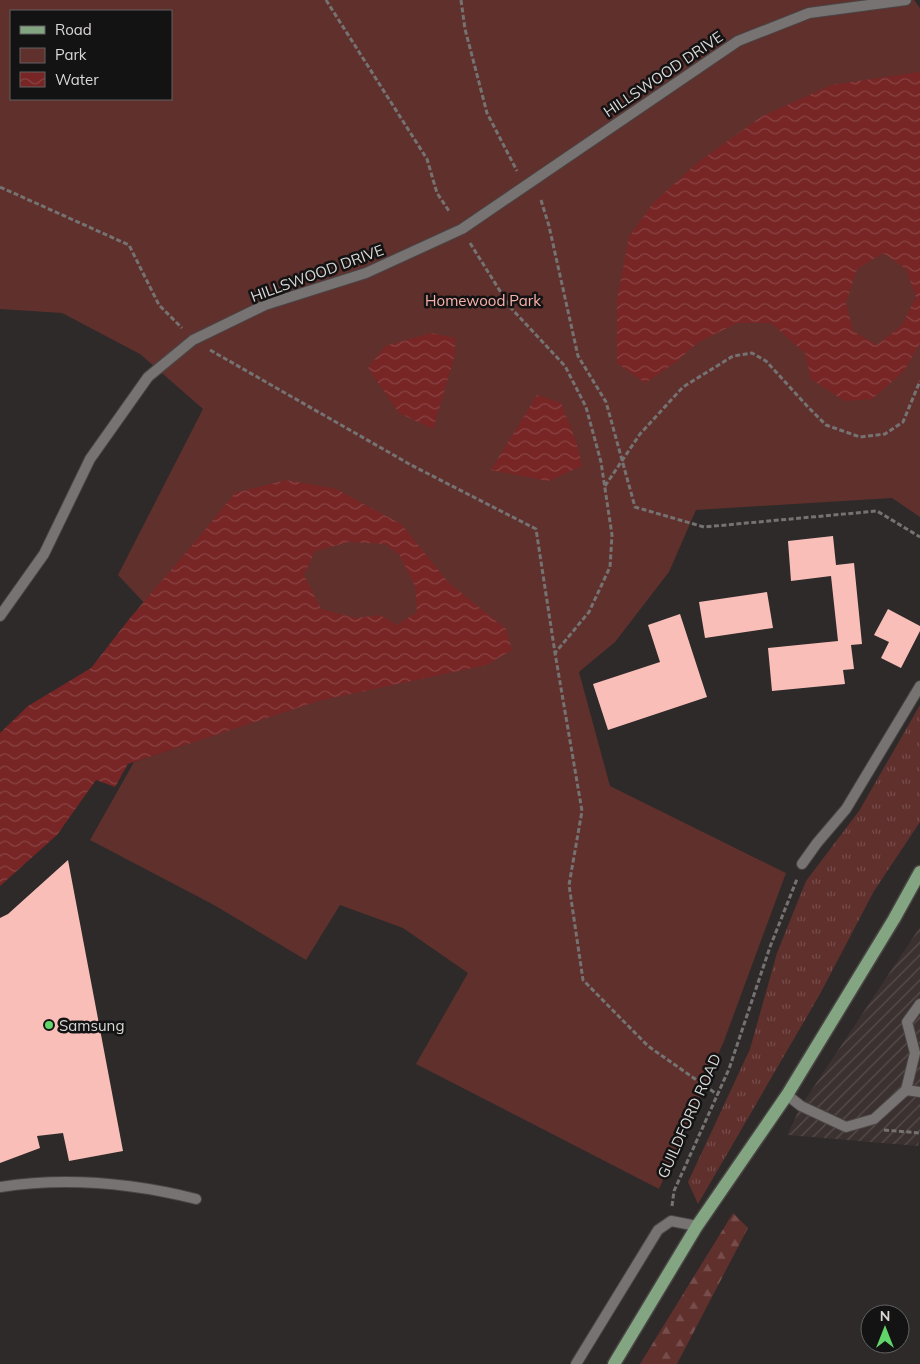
<svg xmlns="http://www.w3.org/2000/svg" width="920" height="1364" font-family="Mulish,sans-serif">
	<style>
		.industrial { fill: url(#industrial-furrows) }
		.grass { fill: url(#grass-tufts) }
		.forest { fill: url(#forest-firs) }
		.park { fill: #60302d; fill-rule: evenodd }
		.water { fill: url(#water-waves); fill-rule: evenodd }
		.building { fill: #fabeb9 }
		.lines { fill: none; stroke-linecap: round; stroke-linejoin: round }
		.lane-casing { stroke: #494545; stroke-width: 12 }
		.street-casing { stroke: #494545; stroke-width: 12 }
		.primary-casing { stroke: #494545; stroke-width: 15 }
		.path { stroke: #757272; stroke-width: 3; stroke-dasharray: 5 2.5; stroke-linecap: butt }
		.lane { stroke: #777372; stroke-width: 10 }
		.street { stroke: #777372; stroke-width: 10 }
		.primary { stroke: #84a582; stroke-width: 12 }
		.poi-dot { fill: #61d46a; stroke: #141313; stroke-width: 2 }
		.labels { text-anchor: middle; dominant-baseline: central; stroke-width: 5; stroke-linejoin: round; paint-order: stroke }
		.street-label { font-size: 15px; fill: #dad7d7; stroke: #141313 }
		.park-label { font-size: 15px; fill: #fab1ab; stroke: #141313 }
		.poi-label { font-size: 15px; fill: #dad7d7; stroke: #141313; text-anchor: start }
	</style>
	<defs>
		<pattern id="industrial-furrows" width="10" height="10" patternUnits="userSpaceOnUse" patternTransform="scale(1.25)"><rect width="10" height="10" fill="#3b3130"/><path d="M-1 1l2-2M0 10L10 0M9 11l2-2" fill="none" stroke="#574e4d"/></pattern>
		<pattern id="grass-tufts" width="24" height="20" patternUnits="userSpaceOnUse" patternTransform="scale(1.25)"><rect width="24" height="20" fill="#60302d"/><path d="M3 7l-1-3M5 7V3M7 7l1-3M15 17l-1-3M17 17v-4M19 17l1-3" fill="none" stroke="#764d4b"/></pattern>
		<pattern id="forest-firs" width="22" height="20" patternUnits="userSpaceOnUse" patternTransform="scale(1.25)"><rect width="22" height="20" fill="#60302d"/><path d="M5 1l3.5 6h-7zM16 11l3.5 6h-7z" fill="#764d4b"/></pattern>
		<pattern id="water-waves" width="16" height="10" patternUnits="userSpaceOnUse" patternTransform="scale(1.25)"><rect width="16" height="10" fill="#772525"/><path d="M0 5q4-4 8 0t8 0" fill="none" stroke="#8a4444"/></pattern>
	</defs>
	<rect width="100%" height="100%" fill="#2d2a29"/>
	<path class="industrial" d="M 920,927 L 920,1140 L 918,1146 L 787,1135 L 801,1106 Z"/>
	<path class="grass" d="M 920,705 L 920,822 L 874,891 L 820,994 L 698,1204 L 688,1182 L 750,1049 L 777,953 L 806,881 L 859,811 Z"/>
	<path class="forest" d="M 733,1213 L 748,1228 L 677,1364 L 640,1364 Z"/>
	<path class="park" d="M 0,0 L 914,0 L 920,8 L 920,517 L 892,498 L 696,510 L 669,572 L 615,642 L 579,672 L 610,786 L 786,873 L 724,1041 L 659,1189 L 416,1064 L 468,973 L 403,928 L 340,905 L 306,960 L 214,905 L 90,840 L 134,762 L 255,721 L 118,575 L 203,409 L 140,354 L 62,313 L 0,309 ZM 11,11 L 171,11 L 171,99 L 11,99 Z"/>
	<path class="water" d="M 920,72 L 920,343 L 904,371 L 872,399 L 845,401 L 811,379 L 805,353 L 771,323 L 737,323 L 697,343 L 675,363 L 645,383 L 617,363 L 617,301 L 629,237 L 653,203 L 697,163 L 761,117 L 831,85 ZM 883,253 L 906,269 L 916,297 L 902,325 L 877,345 L 853,331 L 846,303 L 857,269 Z
		M 431,333 L 455,338 L 455,355 L 433,429 L 399,413 L 368,368 L 385,346 Z
		M 537,395 L 561,403 L 576,441 L 582,466 L 548,481 L 491,470 Z
		M 286,480 L 336,489 L 401,524 L 449,583 L 506,629 L 512,650 L 486,665 L 318,701 L 128,764 L 115,787 L 96,780 L 57,835 L 0,886 L 0,733 L 28,706 L 91,668 L 130,618 L 195,542 L 235,493 ZM 349,542 L 385,544 L 399,554 L 415,586 L 417,612 L 397,625 L 380,615 L 356,618 L 321,609 L 304,575 L 315,551 Z"/>
	<path class="building" d="M 833,536 L 836,565 L 854,563 L 862,644 L 851,645 L 854,669 L 843,670 L 845,684 L 772,691 L 768,648 L 838,641 L 831,576 L 791,581 L 788,541 Z
		M 767,592 L 773,628 L 705,638 L 699,602 Z
		M 888,609 L 920,626 L 920,631 L 901,668 L 881,658 L 889,642 L 874,635 Z
		M 680,614 L 707,697 L 608,730 L 593,684 L 660,662 L 648,625 Z
		M 68,860 L 123,1151 L 69,1161 L 63,1133 L 37,1136 L 40,1148 L 0,1163 L 0,918 L 8,914 Z"/>
	<g class="lines">
		<g class="lane-casing">
			<path id="lane" d="M 906,1090 L 920,1092
				M 787,1095 L 801,1106 L 846,1127 L 874,1119 L 906,1090 L 915,1053 L 907,1022 L 920,1004
				M 0,1187 C 65,1177 132,1183 196,1199
				M 576,1364 L 658,1230 L 671,1221 L 697,1226"/>
		</g>
		<g class="street-casing">
			<path id="street" d="M 0,616 L 44,554 L 90,459 L 148,377 L 193,340 L 265,305 L 366,273 L 462,229 L 738,41 L 809,13 L 906,0
				M 802,864 L 817,843 L 846,809 L 920,686"/>
		</g>
		<g class="primary-casing">
			<path id="primary" d="M 614,1364 L 697,1226 L 787,1095 L 894,919 L 920,872"/>
		</g>
		<path class="path" d="M 326,0 L 427,159 L 437,193 L 449,211
			M 461,0 L 465,29 L 487,113 L 517,171
			M 0,187 L 129,245 L 159,305 L 182,328
			M 541,200 L 549,226 L 578,356 L 606,402 L 635,507 L 704,527 L 877,511 L 920,537
			M 470,243 L 510,307 L 565,366 L 586,407 L 601,462 L 612,535 L 610,567 L 589,612 L 555,653
			M 210,350 L 411,465 L 536,529 L 555,653 L 582,811 L 569,885 L 583,980 L 648,1046 L 718,1095
			M 605,486 L 640,434 L 683,387 L 733,356 L 752,353 L 766,361 L 808,407 L 826,425 L 860,437 L 885,434 L 903,422 L 920,381
			M 884,1130 L 920,1133
			M 672,1206 L 674,1191 L 729,1069 L 770,947 L 797,879"/>
		<use href="#lane" class="lane"/>
		<use href="#street" class="street"/>
		<use href="#primary" class="primary"/>
	</g>
	<circle class="poi-dot" cx="49" cy="1025" r="5"/>
	<g class="labels">
		<g class="street-label">
			<text transform="translate(663 74) rotate(-34)">HILLSWOOD DRIVE</text>
			<text transform="translate(317 273) rotate(-20)">HILLSWOOD DRIVE</text>
			<text transform="translate(689 1116) rotate(-66)">GUILDFORD ROAD</text>
		</g>
		<g class="park-label">
			<text x="483" y="300">Homewood Park</text>
		</g>
		<g class="poi-label">
			<text x="59" y="1025">Samsung</text>
		</g>
	</g>
	<rect x="10" y="10" width="162" height="90" fill="#141313" stroke="#636161"/>
	<rect x="20" y="26" width="25" height="8" fill="#84a582" stroke="#636161"/>
	<text x="55" y="35" font-size="15" fill="#dad7d7">Road</text>
	<rect x="20" y="48" width="25" height="15" fill="#60302d" stroke="#636161"/>
	<text x="55" y="60" font-size="15" fill="#dad7d7">Park</text>
	<rect x="20" y="72" width="25" height="15" fill="url(#water-waves)" stroke="#636161"/>
	<text x="55" y="85" font-size="15" fill="#dad7d7">Water</text>
	<g transform="translate(885 1329)"><circle r="24" fill="#141313" stroke="#636161"/>
	<path d="M0-4L9 19L0 12L-9 19Z" fill="#61d46a"/>
	<text y="-8" font-size="14" font-weight="bold" text-anchor="middle" fill="#dad7d7">N</text>
	</g>
</svg>
